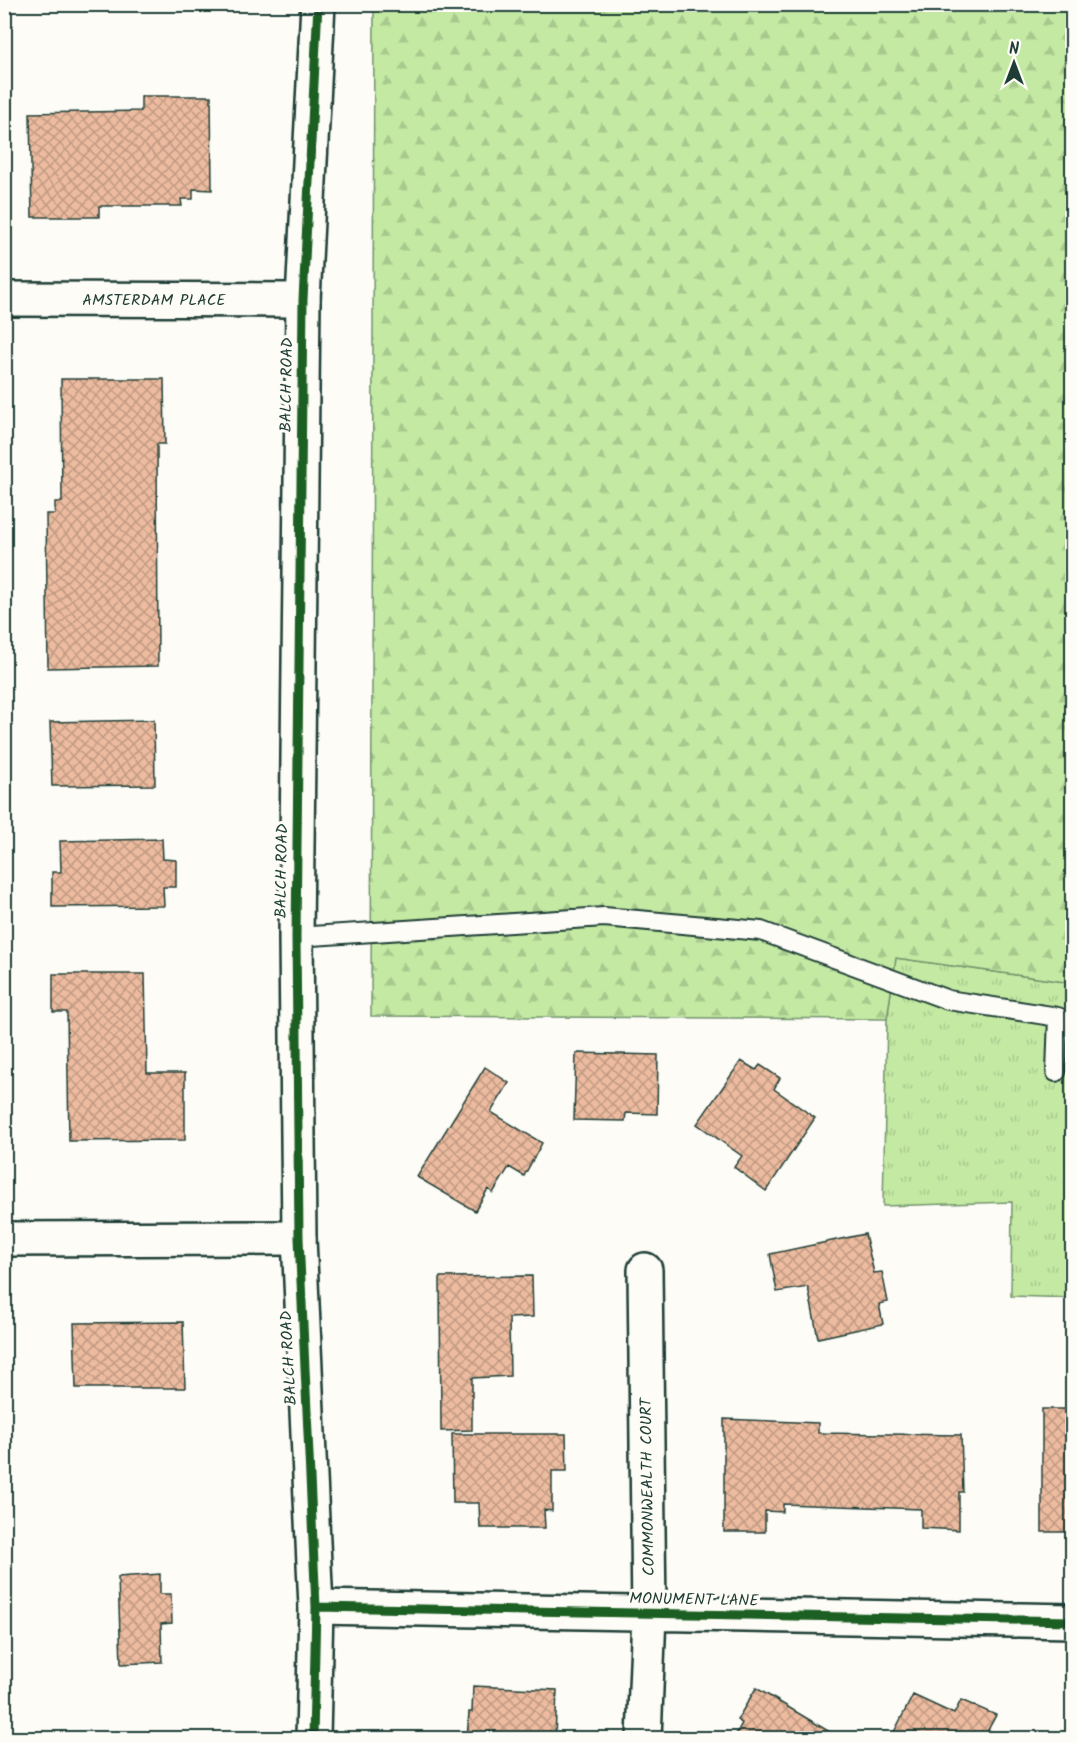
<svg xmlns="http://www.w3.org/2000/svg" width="1077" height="1743" font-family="Kalam,sans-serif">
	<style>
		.grass { fill: url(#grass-tufts); stroke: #72936c; stroke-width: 1.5 }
		.forest { fill: url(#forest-firs); stroke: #72936c; stroke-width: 1.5 }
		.building { fill: url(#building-cross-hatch); stroke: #1f3d34; stroke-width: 1.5 }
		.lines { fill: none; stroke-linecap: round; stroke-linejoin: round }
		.lane-casing { stroke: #1f3d34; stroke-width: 22 }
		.street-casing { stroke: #1f3d34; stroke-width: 38 }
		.secondary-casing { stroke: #1f3d34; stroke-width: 38 }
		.lane { stroke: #fdfcf7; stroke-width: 18 }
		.street { stroke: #fdfcf7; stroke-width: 33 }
		.secondary { stroke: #fdfcf7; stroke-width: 33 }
		.cycleway-casing { stroke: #fdfcf7; stroke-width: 13 }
		.cycleway { stroke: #1b5e20; stroke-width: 9 }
		.labels { text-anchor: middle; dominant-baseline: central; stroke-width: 6; stroke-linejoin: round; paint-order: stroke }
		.street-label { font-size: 16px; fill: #1f3d34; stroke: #fdfcf7 }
	</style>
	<defs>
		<pattern id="grass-tufts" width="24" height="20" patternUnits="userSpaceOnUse" patternTransform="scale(1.5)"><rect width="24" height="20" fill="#c4e9a3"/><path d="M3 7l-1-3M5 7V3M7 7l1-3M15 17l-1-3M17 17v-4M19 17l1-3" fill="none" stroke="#a8c98d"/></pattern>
		<pattern id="forest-firs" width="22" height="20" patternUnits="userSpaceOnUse" patternTransform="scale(1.5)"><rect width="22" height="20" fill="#c4e9a3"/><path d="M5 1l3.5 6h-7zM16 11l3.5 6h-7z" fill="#a8c98d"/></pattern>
		<pattern id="building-cross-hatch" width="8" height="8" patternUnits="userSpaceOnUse" patternTransform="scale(1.5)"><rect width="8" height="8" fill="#edbb9f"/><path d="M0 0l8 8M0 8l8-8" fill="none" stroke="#bf9982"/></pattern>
	</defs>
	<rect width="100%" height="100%" fill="#fdfcf7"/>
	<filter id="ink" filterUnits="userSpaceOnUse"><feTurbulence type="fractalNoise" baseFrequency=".0167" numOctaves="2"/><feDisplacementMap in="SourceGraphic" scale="12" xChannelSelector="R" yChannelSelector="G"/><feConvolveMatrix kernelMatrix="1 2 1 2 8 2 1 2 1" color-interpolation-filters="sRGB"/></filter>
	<g filter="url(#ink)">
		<path class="grass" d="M 896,958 L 1072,983 L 1072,1298 L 1011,1296 L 1012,1202 L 883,1206 L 887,1019 Z"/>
		<path class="forest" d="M 374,5 L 1072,5 L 1072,983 L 896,958 L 887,1019 L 371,1016 Z"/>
		<path class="building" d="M 141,96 L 211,96 L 212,190 L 193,189 L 193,199 L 181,199 L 182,206 L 99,206 L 99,217 L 32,217 L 30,113 L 141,111 Z
			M 61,379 L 164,379 L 165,444 L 157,444 L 158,666 L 48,668 L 46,514 L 55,514 L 55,502 L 62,502 Z
			M 154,720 L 155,785 L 52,786 L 50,722 Z
			M 162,839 L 163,859 L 176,860 L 176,887 L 163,887 L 164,906 L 52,907 L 52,872 L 61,872 L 60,841 Z
			M 53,974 L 145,974 L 147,1073 L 185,1073 L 185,1140 L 69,1141 L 67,1012 L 53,1012 Z
			M 576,1053 L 658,1055 L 657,1114 L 626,1113 L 625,1121 L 574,1120 Z
			M 741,1061 L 756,1070 L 760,1065 L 780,1078 L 774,1089 L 815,1118 L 766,1191 L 734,1167 L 742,1156 L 697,1124 Z
			M 485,1067 L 509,1083 L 491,1112 L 542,1143 L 524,1176 L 509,1167 L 493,1193 L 488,1189 L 475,1211 L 417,1177 Z
			M 865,1234 L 874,1273 L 882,1272 L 888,1302 L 879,1304 L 883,1324 L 818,1338 L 808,1287 L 777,1292 L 770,1254 Z
			M 532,1276 L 533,1317 L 509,1318 L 510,1376 L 472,1378 L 472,1430 L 441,1431 L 440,1277 Z
			M 183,1322 L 185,1388 L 76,1388 L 74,1323 Z
			M 1042,1409 L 1072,1409 L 1072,1532 L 1042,1532 Z
			M 724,1419 L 818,1423 L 818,1433 L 961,1435 L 963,1492 L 959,1492 L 959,1530 L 921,1528 L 921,1509 L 783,1504 L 783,1512 L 765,1511 L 765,1532 L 724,1532 Z
			M 452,1434 L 566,1434 L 567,1471 L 552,1471 L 552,1511 L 544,1510 L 545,1528 L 480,1528 L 479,1503 L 453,1503 Z
			M 160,1574 L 160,1594 L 171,1594 L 172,1623 L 161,1624 L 162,1662 L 121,1664 L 118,1577 Z
			M 473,1686 L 557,1690 L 555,1738 L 467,1738 L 469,1712 L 472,1712 Z
			M 756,1688 L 840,1738 L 734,1738 L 742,1723 L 737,1720 Z
			M 913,1695 L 954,1714 L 961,1700 L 996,1715 L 988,1730 L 1006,1738 L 891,1738 Z"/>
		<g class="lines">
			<g class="lane-casing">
				<path id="lane" d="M 296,937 L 604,917 L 761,931 L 948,1000 L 1058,1017 L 1056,1072"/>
			</g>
			<g class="street-casing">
				<path id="street" d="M 4,299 L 303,300
					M 4,1239 L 299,1238
					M 316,1607 L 1072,1621
					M 644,1738 L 649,1615 L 645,1270"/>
			</g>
			<g class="secondary-casing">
				<path id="secondary" d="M 313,1738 L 316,1607 L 299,1238 L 296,937 L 303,300 L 318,4"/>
			</g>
			<use href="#lane" class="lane"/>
			<use href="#street" class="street"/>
			<use href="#secondary" class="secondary"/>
			<g class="cycleway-casing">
				<path id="cycleway" d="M 316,1607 L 1072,1621
					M 313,1738 L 316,1607 L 299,1238 L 296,937 L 303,300 L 318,4"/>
			</g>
			<use href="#cycleway" class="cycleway"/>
		</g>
	</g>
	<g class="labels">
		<g class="street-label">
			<text x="154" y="300">AMSTERDAM PLACE</text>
			<text transform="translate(287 385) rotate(-89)">BALCH ROAD</text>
			<text transform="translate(282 871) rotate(-89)">BALCH ROAD</text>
			<text transform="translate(289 1358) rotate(-93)">BALCH ROAD</text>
			<text transform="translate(648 1487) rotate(-91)">COMMONWEALTH COURT</text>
			<text transform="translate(694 1600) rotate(1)">MONUMENT LANE</text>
		</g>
	</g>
	<rect width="1077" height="1743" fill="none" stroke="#fdfcf7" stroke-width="24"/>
	<rect x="12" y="12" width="1053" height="1719" fill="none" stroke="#1f3d34" stroke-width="2" filter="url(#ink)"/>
	<g transform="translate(1014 63)" stroke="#fdfcf7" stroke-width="4.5" paint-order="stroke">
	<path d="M0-4.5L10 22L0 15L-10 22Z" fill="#1f3d34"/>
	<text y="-9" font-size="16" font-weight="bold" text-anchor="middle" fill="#1f3d34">N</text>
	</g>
</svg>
